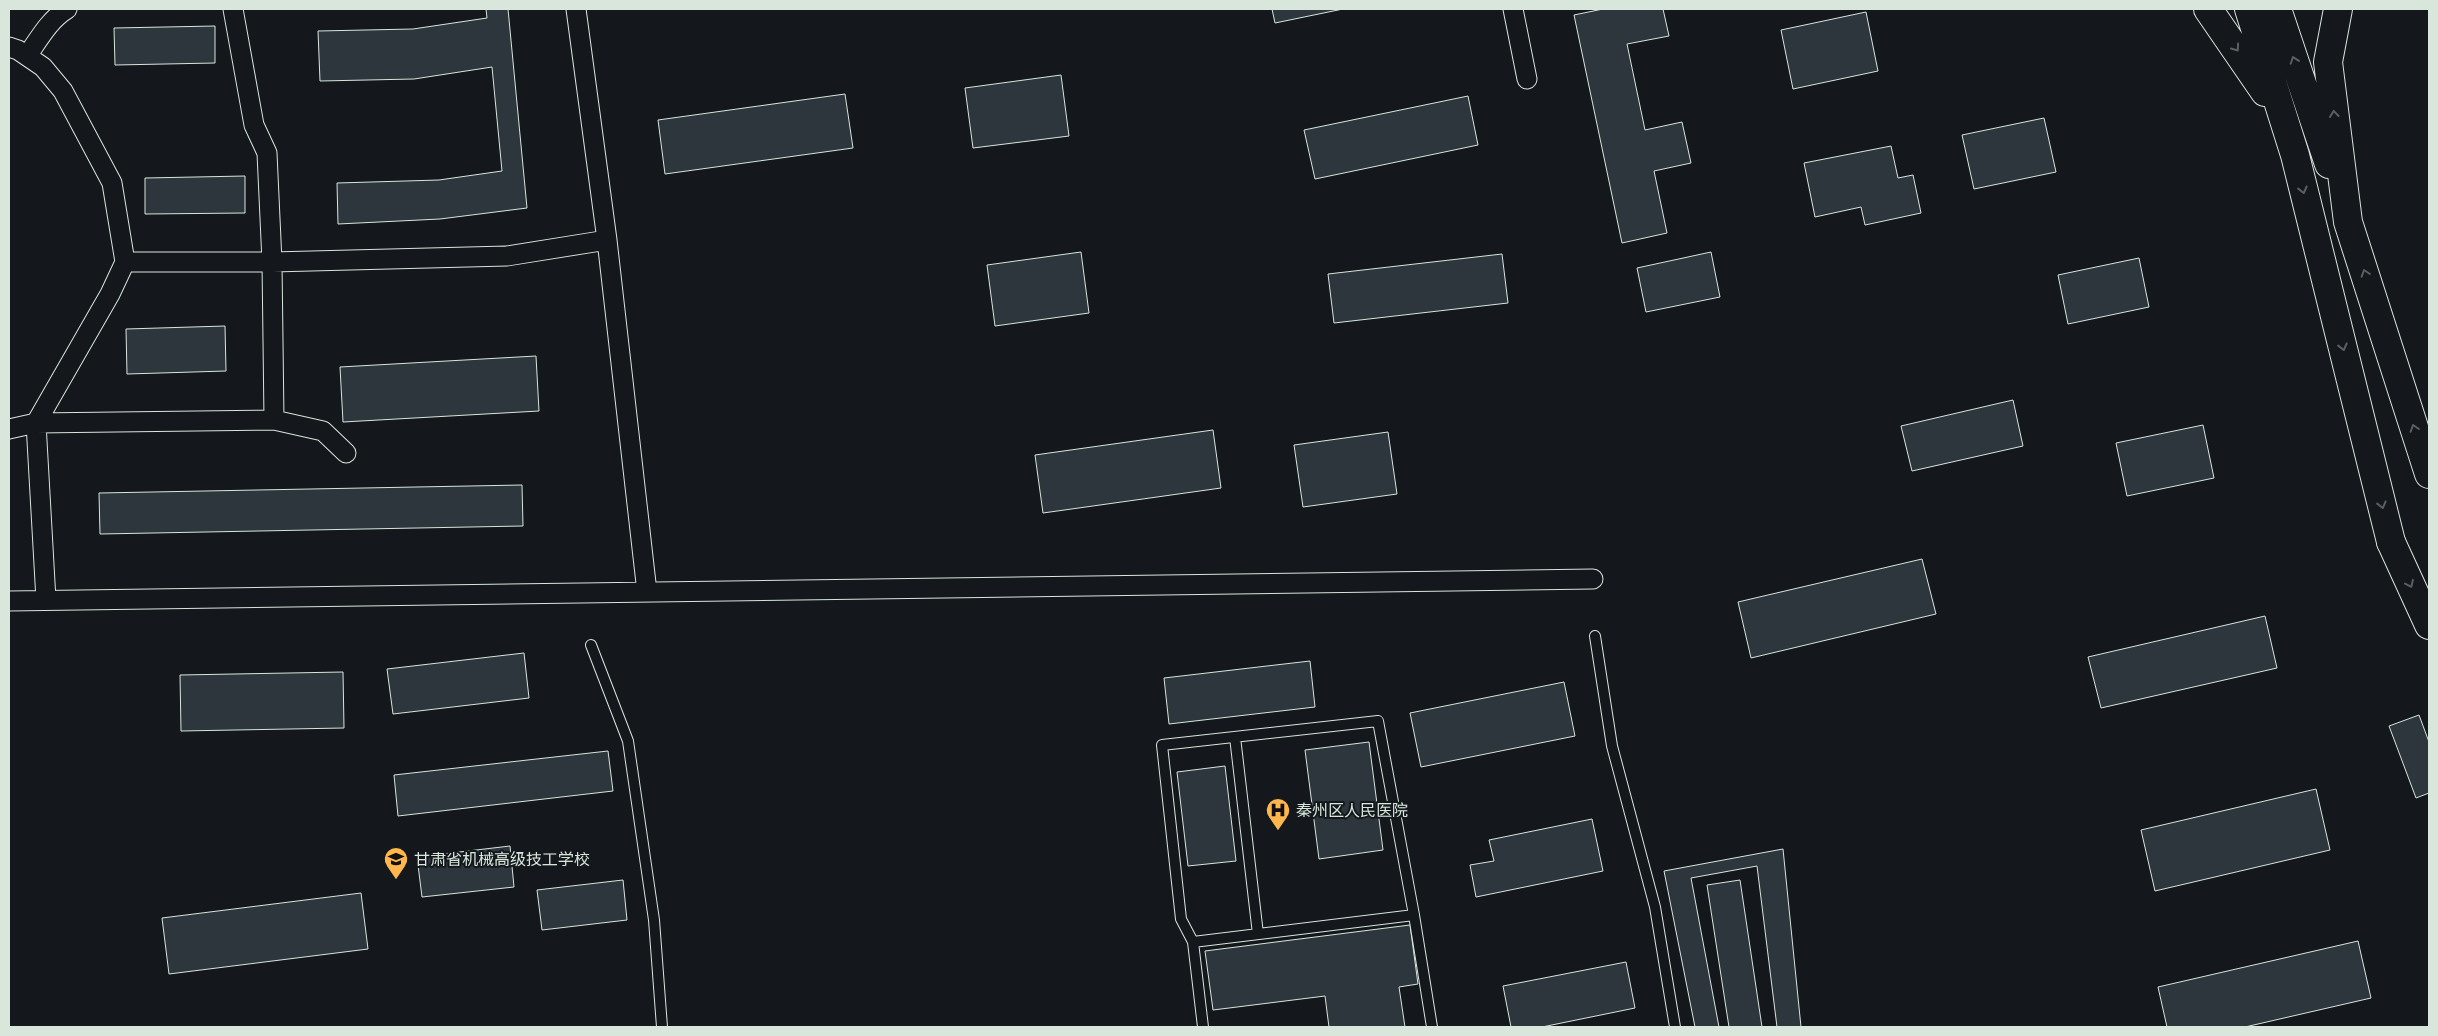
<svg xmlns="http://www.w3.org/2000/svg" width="2438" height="1036" font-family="'Fira Sans Condensed','Noto Sans SC',sans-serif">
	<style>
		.building { fill: #2c363c; stroke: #d8e6dc }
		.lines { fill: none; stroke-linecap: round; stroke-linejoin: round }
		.service-casing { stroke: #d8e6dc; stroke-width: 12 }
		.minor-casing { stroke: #d8e6dc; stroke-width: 21 }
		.trunk-casing { stroke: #d8e6dc; stroke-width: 30 }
		.motorway-casing { stroke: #d8e6dc; stroke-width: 30 }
		.service { stroke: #14181c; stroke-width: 10 }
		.minor { stroke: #14181c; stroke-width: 19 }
		.trunk { stroke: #14181c; stroke-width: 28 }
		.motorway { stroke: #14181c; stroke-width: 28 }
		.oneway { stroke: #59605f }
		.labels { text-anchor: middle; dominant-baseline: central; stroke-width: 4; stroke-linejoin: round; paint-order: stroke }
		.poi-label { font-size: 16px; fill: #d8e6dc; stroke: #14181c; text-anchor: start }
	</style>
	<rect width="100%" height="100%" fill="#14181c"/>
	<path class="building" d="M 486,9 L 508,9 L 527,208 L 440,219 L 338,224 L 337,183 L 439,180 L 502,171 L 492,67 L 414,79 L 320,81 L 318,31 L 413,29 L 487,18 Z
		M 1272,9 L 1343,9 L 1275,23 Z
		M 1603,9 L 1663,9 L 1669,36 L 1627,44 L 1645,130 L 1682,122 L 1691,163 L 1654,171 L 1667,233 L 1622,243 L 1574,15 Z
		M 1866,12 L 1878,71 L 1793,89 L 1781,30 Z
		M 215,26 L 215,63 L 115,65 L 114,28 Z
		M 1061,75 L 1069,136 L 973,148 L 965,88 Z
		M 845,94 L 853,148 L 665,174 L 658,120 Z
		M 1468,96 L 1478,145 L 1315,179 L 1304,130 Z
		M 2044,118 L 2056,172 L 1974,189 L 1962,135 Z
		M 1891,146 L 1898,178 L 1913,175 L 1921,213 L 1865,225 L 1861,207 L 1815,217 L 1804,163 Z
		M 245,176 L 245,213 L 145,214 L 145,178 Z
		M 1081,252 L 1089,313 L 995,326 L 987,265 Z
		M 1711,252 L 1720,297 L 1646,312 L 1637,268 Z
		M 1502,254 L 1508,303 L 1334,323 L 1328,274 Z
		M 2139,258 L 2149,307 L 2068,324 L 2058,275 Z
		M 225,326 L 226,371 L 127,374 L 126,329 Z
		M 536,356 L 539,411 L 343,422 L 340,367 Z
		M 2013,400 L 2023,446 L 1912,471 L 1901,426 Z
		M 2203,425 L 2214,478 L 2127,496 L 2116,443 Z
		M 1213,430 L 1221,488 L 1043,513 L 1035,455 Z
		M 1388,432 L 1397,494 L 1303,507 L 1294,445 Z
		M 522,485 L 523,526 L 100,534 L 99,493 Z
		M 1922,559 L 1936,614 L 1751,658 L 1738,602 Z
		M 2265,616 L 2277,668 L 2101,708 L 2088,657 Z
		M 524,653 L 529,698 L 393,714 L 387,669 Z
		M 1310,661 L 1315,707 L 1169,724 L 1164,678 Z
		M 343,672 L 344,728 L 181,731 L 180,675 Z
		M 1564,682 L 1575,736 L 1421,767 L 1410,713 Z
		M 2419,715 L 2429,742 L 2429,793 L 2416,798 L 2389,726 Z
		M 1369,742 L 1383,850 L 1319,859 L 1305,750 Z
		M 608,751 L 613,791 L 398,816 L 394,775 Z
		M 1225,766 L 1236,861 L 1188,866 L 1177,772 Z
		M 2316,789 L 2330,850 L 2155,891 L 2141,830 Z
		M 1592,819 L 1603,871 L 1476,897 L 1470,865 L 1494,861 L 1489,840 Z
		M 510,846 L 514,887 L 422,897 L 417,857 Z
		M 1783,849 L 1801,1027 L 1777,1027 L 1757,866 L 1691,878 L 1719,1027 L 1695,1027 L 1664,871 Z
		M 623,880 L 627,920 L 542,930 L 537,890 Z
		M 1740,880 L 1762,1027 L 1729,1027 L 1707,885 Z
		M 361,893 L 368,949 L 169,974 L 162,918 Z
		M 1410,925 L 1418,984 L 1399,987 L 1405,1027 L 1329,1027 L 1325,996 L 1213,1010 L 1205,951 Z
		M 2358,941 L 2371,998 L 2245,1027 L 2167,1027 L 2158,987 Z
		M 1626,962 L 1635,1008 L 1542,1027 L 1511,1027 L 1503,986 Z"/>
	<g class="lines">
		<g class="service-casing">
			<path id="service" d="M 1595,636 L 1612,746 L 1655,907 L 1675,1027
				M 591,645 L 628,741 L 654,920 L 662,1027
				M 1235,737 L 1258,934
				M 1193,942 L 1414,915
				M 1203,1027 L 1193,942 L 1181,919 L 1162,745 L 1378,721 L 1414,915 L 1432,1027"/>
		</g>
		<g class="minor-casing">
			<path id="minor" d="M 233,9 L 254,125 L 267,153 L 272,262 L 274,420
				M 576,9 L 607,240 L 647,592
				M 1513,9 L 1527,79
				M 9,47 L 18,50 L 43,67 L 63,91 L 112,183 L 125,262 L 110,294 L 36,423 L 46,600
				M 27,56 C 39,39 49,20 67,9
				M 125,262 L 272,262 L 507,256 L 607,240
				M 9,429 L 36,423 L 274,420 L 323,431 L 346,453
				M 9,601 L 1593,579"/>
		</g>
		<g class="trunk-casing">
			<path id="trunk" d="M 2391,542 L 2429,625"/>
		</g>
		<g class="motorway-casing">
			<path id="motorway" d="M 2208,9 L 2265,92
				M 2249,9 L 2295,155 L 2391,542
				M 2277,9 L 2329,164
				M 2338,9 L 2328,62 L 2348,222 L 2429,474"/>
		</g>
		<use href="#service" class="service"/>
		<use href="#minor" class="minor"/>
		<use href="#trunk" class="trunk"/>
		<use href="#motorway" class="motorway"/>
	</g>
	<defs><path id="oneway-chevron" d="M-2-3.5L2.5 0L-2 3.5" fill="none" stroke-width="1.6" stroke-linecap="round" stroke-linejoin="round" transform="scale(1.25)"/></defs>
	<g class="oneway">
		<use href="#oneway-chevron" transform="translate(2236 48) rotate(54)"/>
		<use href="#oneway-chevron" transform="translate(2294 60) rotate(-109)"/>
		<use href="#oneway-chevron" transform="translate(2334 114) rotate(-97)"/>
		<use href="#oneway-chevron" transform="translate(2303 190) rotate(76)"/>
		<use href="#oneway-chevron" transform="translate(2365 273) rotate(-108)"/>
		<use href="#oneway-chevron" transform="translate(2343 347) rotate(76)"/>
		<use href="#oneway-chevron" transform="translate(2414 428) rotate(-108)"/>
		<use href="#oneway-chevron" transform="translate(2382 505) rotate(76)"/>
		<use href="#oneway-chevron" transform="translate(2410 584) rotate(65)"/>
	</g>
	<defs>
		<g id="hospital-pin" transform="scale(1.25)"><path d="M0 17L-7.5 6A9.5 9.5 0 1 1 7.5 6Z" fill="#ffb74d" stroke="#14181c"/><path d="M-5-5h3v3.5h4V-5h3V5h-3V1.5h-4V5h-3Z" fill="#111"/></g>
		<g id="university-pin" transform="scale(1.25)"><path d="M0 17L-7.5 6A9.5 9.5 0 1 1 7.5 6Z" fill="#ffb74d" stroke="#14181c"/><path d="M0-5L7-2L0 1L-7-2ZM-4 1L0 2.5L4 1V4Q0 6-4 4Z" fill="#111"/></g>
	</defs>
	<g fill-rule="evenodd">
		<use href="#hospital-pin" x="1278" y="810"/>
		<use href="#university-pin" x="396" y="859"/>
	</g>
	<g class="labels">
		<g class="poi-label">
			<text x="1296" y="810">秦州区人民医院</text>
			<text x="414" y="859">甘肃省机械高级技工学校</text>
		</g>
	</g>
	<rect width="2438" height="1036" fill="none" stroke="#d8e6dc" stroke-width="20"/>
</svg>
